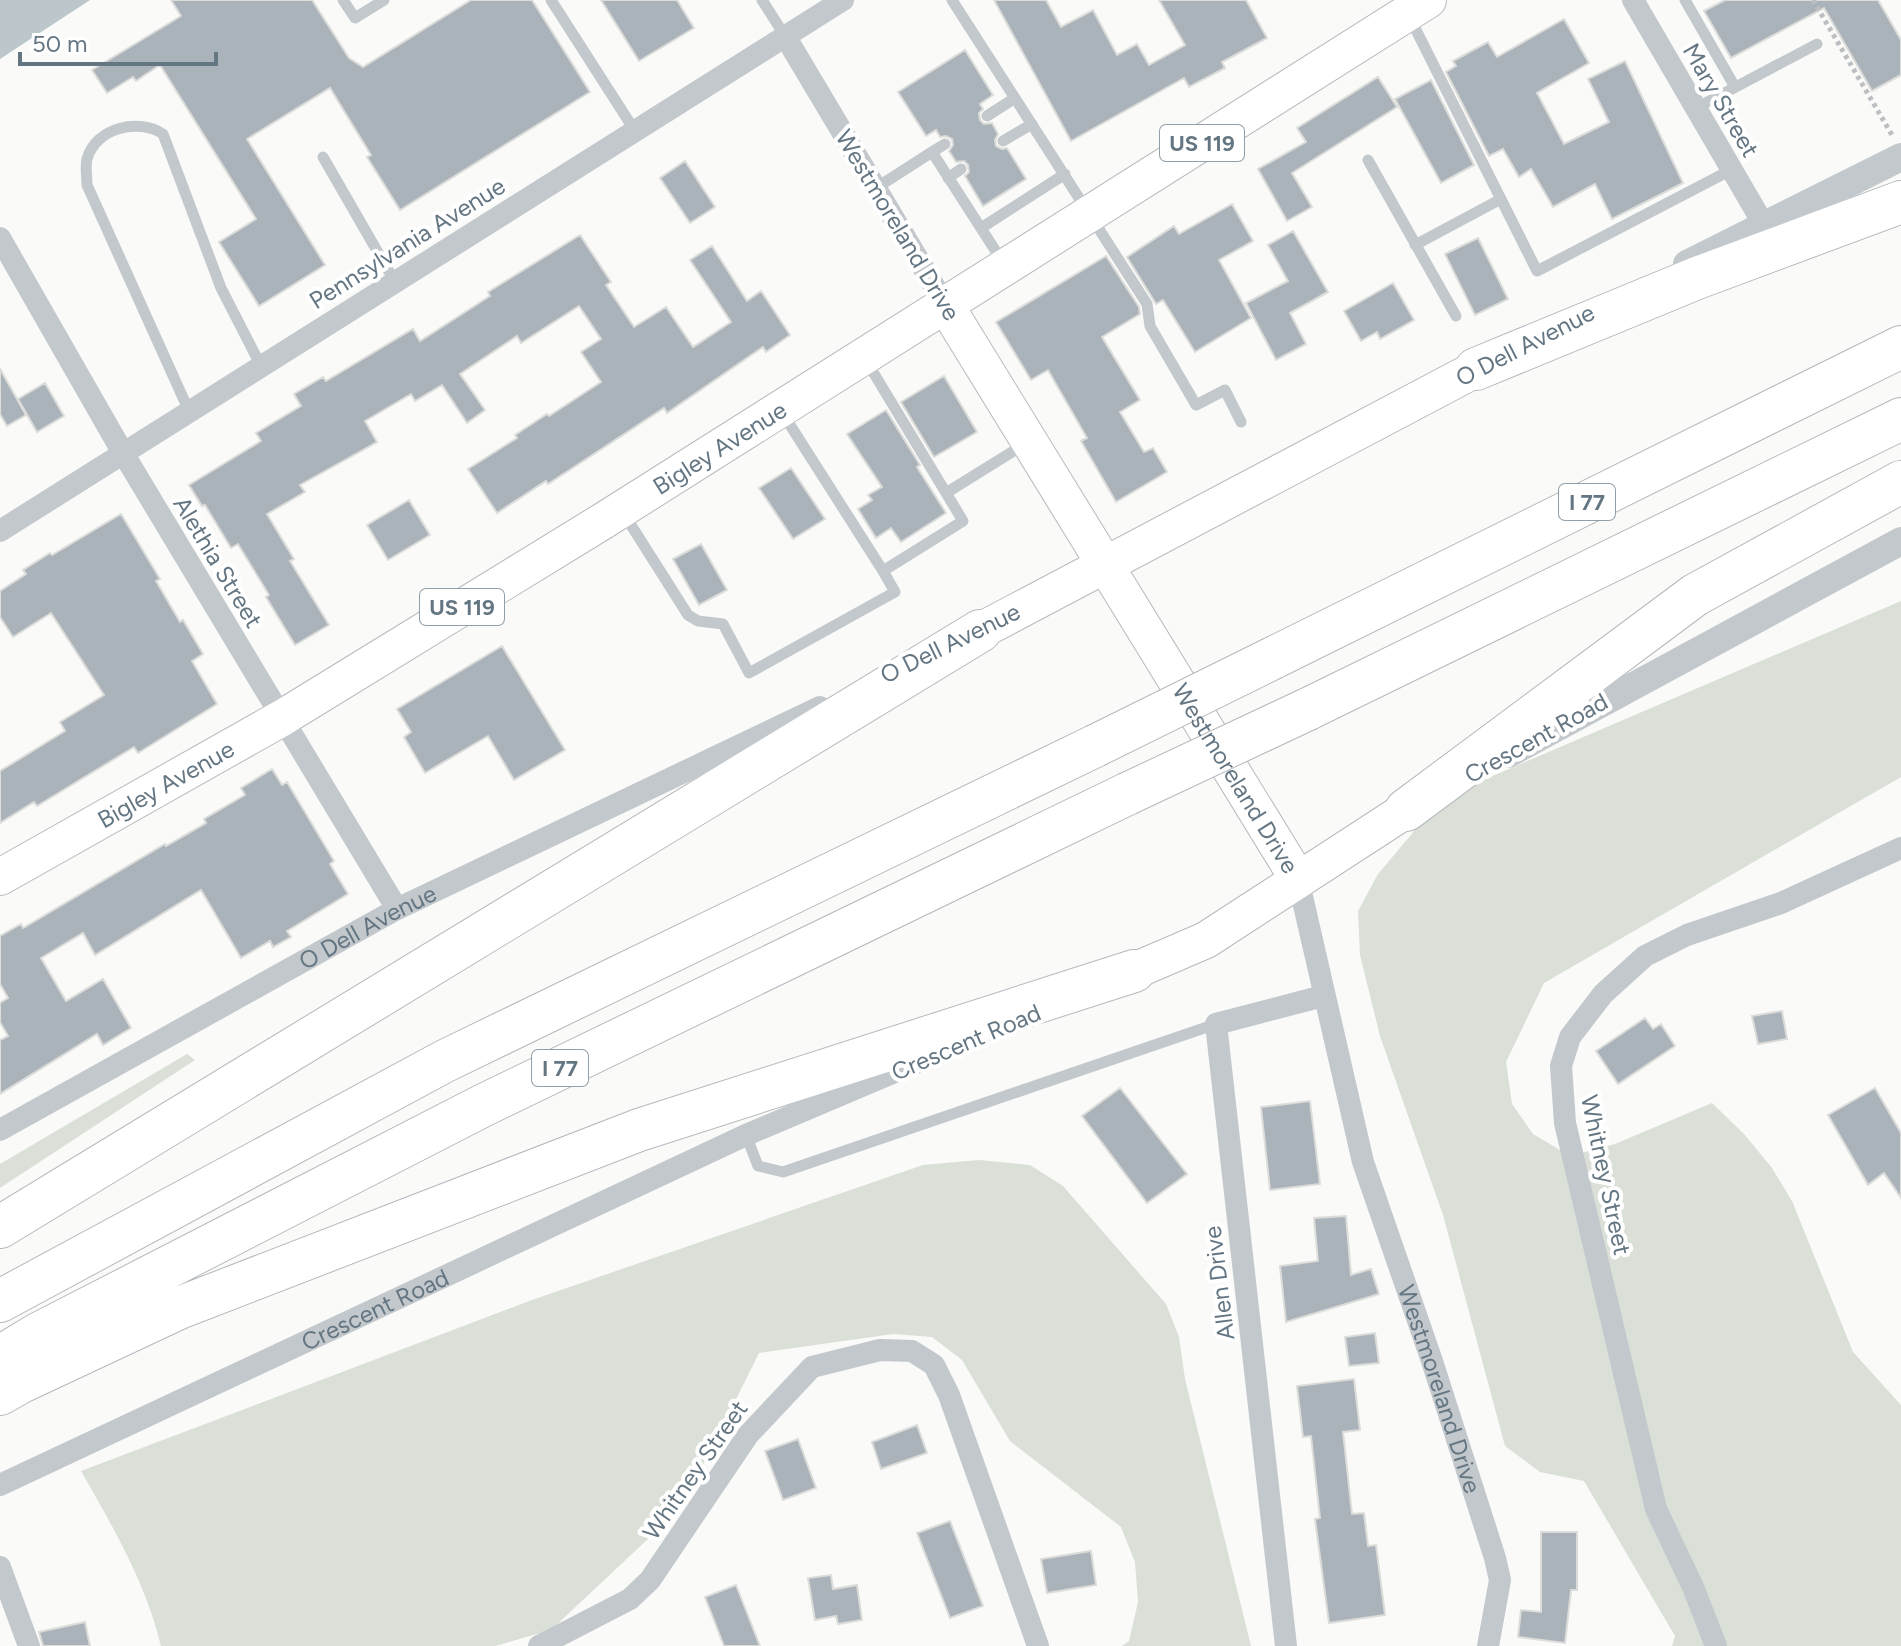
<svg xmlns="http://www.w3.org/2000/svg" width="1901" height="1646" font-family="Figtree,sans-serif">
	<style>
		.green { fill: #dadfd7 }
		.water { fill: #bbc7cb }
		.building { fill: #aab3b9; stroke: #dcdcda; stroke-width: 2 }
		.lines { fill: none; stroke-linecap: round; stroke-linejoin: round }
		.primary-casing { stroke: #b5babe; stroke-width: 38 }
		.motorway-casing { stroke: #b4b9bd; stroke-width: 44 }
		.path { stroke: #bbbfc2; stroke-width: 5; stroke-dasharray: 4 4; stroke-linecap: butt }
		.service { stroke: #c3c8cc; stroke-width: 11 }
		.minor { stroke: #c3c8cc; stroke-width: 22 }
		.tertiary { stroke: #c3c8cc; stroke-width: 28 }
		.primary { stroke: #fff; stroke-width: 36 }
		.motorway { stroke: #fff; stroke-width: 42 }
		.motorway-bridge-casing { stroke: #b4b9bd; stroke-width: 44; stroke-linecap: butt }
		.motorway-bridge { stroke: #fff; stroke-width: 42 }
		.labels { text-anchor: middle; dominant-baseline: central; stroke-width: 8; stroke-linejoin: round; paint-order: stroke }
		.shield { fill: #fff; stroke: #939fa8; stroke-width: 2 }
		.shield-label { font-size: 22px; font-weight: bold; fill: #657683 }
		.street-label { font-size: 24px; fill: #657683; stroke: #fff }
	</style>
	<rect width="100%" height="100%" fill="#fafaf8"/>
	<path class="green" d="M 1901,601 L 1901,777 L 1544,983 L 1506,1062 L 1512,1104 L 1533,1134 L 1570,1156 L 1615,1144 L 1712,1103 L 1744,1134 L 1772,1168 L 1792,1201 L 1853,1352 L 1901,1405 L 1901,1646 L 1672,1646 L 1675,1636 L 1584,1481 L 1540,1472 L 1505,1446 L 1443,1215 L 1380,1036 L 1360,955 L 1358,911 L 1378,874 L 1432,810 L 1469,786 Z
		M 187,1054 L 195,1060 L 0,1188 L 0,1164 Z
		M 979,1160 L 1030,1165 L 1063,1186 L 1166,1304 L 1179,1337 L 1185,1379 L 1251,1646 L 1122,1646 L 1129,1641 L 1138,1602 L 1135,1562 L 1121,1527 L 1010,1441 L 962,1360 L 932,1337 L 893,1334 L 759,1353 L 683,1506 L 551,1630 L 495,1646 L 161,1646 C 146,1583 113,1527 81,1471 L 532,1300 L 923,1165 Z"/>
	<path class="water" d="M 0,0 L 90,0 L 0,59 Z"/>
	<path class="building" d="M 171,0 L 312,0 L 349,58 L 363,67 L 471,0 L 532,0 L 590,92 L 400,210 L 367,157 L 371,155 L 330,88 L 247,139 L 325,265 L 259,306 L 219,242 L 256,219 L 160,65 L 136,81 L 133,77 L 107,93 L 92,70 L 181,16 Z
		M 601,0 L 677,0 L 694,28 L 639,61 Z
		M 994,0 L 1046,0 L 1061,27 L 1093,10 L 1117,55 L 1137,44 L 1149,65 L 1185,45 L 1159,0 L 1246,0 L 1267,38 L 1222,62 L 1225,68 L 1189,87 L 1184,78 L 1071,141 Z
		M 1725,0 L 1878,0 L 1901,40 L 1901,75 L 1872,91 L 1824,8 L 1731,58 L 1704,11 Z
		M 1564,19 L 1589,63 L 1537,93 L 1564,144 L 1609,122 L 1588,79 L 1625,61 L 1683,183 L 1612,219 L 1595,184 L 1553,207 L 1531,169 L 1519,177 L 1503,149 L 1489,156 L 1446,72 L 1456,66 L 1453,61 L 1488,42 L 1497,57 Z
		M 965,50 L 993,95 L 980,104 L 983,109 L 979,113 L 980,120 L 984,124 L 992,123 L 998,134 L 995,140 L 996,146 L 1002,149 L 1007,148 L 1026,179 L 983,206 L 965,176 L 969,172 L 968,165 L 964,161 L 956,162 L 949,151 L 953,145 L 952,139 L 946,136 L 940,137 L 936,130 L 926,136 L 898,92 Z
		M 1378,77 L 1397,107 L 1292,173 L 1312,207 L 1287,221 L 1258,169 L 1306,142 L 1297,128 Z
		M 1431,80 L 1474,165 L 1441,183 L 1395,99 Z
		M 685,161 L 715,207 L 690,223 L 660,178 Z
		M 1232,204 L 1253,241 L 1219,260 L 1251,318 L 1195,352 L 1163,300 L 1156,304 L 1127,257 L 1174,226 L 1179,234 Z
		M 1293,231 L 1328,292 L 1290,313 L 1306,344 L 1276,360 L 1246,303 L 1288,281 L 1268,245 Z
		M 580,235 L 611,282 L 606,285 L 634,327 L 666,307 L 693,347 L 731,322 L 690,260 L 712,246 L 747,301 L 761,291 L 790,335 L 766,352 L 763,347 L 667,413 L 664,408 L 548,484 L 546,481 L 497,513 L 468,469 L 517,438 L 515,435 L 547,414 L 549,416 L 601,382 L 581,352 L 601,339 L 579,306 L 521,343 L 517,336 L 460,374 L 485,410 L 467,423 L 442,385 L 415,401 L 411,394 L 365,421 L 377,442 L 300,485 L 305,492 L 267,514 L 294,559 L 290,561 L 329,625 L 295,645 L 266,597 L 269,595 L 238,544 L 231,548 L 205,505 L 202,506 L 189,485 L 261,441 L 256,433 L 301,406 L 294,394 L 323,377 L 326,381 L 413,329 L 420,341 L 490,296 L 488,292 Z
		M 1478,238 L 1508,299 L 1475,315 L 1445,254 Z
		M 1106,256 L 1139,307 L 1140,314 L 1102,337 L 1140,400 L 1120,412 L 1144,452 L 1153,448 L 1167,472 L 1116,502 L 1081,441 L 1087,438 L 1048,370 L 1031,380 L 996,322 Z
		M 1393,283 L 1414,320 L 1380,339 L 1377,332 L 1361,341 L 1344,311 Z
		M 0,369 L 26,415 L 7,426 L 0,414 Z
		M 944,376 L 977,432 L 934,457 L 901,402 Z
		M 45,383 L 64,416 L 37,432 L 18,399 Z
		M 886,410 L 920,465 L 917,467 L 946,513 L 901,542 L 891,528 L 876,538 L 858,509 L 872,500 L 868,495 L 882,487 L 847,434 Z
		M 791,468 L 825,519 L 793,539 L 759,488 Z
		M 409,500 L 430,535 L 388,560 L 367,525 Z
		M 121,514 L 160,579 L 156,581 L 180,622 L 183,620 L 203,654 L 192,661 L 217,704 L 138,753 L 134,747 L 37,806 L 34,802 L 0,823 L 0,771 L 65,731 L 60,722 L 104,695 L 51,613 L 13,637 L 0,617 L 0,591 L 26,574 L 23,570 L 50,553 L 52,555 Z
		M 701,544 L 727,590 L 699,605 L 673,559 Z
		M 502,646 L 565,750 L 514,780 L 488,736 L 425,773 L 404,737 L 411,732 L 397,709 Z
		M 272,769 L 282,785 L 287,782 L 334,861 L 330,864 L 348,894 L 287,931 L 291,937 L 273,947 L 270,941 L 241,958 L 201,890 L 95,955 L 83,933 L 41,958 L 66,1001 L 103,979 L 131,1028 L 103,1045 L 97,1034 L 0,1094 L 0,1040 L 8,1036 L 0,1022 L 0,1003 L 8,998 L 0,984 L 0,936 L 21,924 L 23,928 L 165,844 L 166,846 L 206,823 L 204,819 L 245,795 L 241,788 Z
		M 1782,1011 L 1787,1039 L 1758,1044 L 1752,1016 Z
		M 1645,1018 L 1653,1029 L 1661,1024 L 1675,1046 L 1618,1084 L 1596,1051 Z
		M 1120,1088 L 1187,1174 L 1147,1203 L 1082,1116 Z
		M 1875,1088 L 1901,1133 L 1901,1198 L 1884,1173 L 1868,1185 L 1828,1115 Z
		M 1310,1101 L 1320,1184 L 1270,1190 L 1261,1107 Z
		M 1346,1216 L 1351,1275 L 1371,1269 L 1379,1294 L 1286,1322 L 1280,1266 L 1318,1261 L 1314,1218 Z
		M 1375,1333 L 1379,1363 L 1349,1366 L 1345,1337 Z
		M 1354,1379 L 1360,1430 L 1343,1432 L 1352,1514 L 1364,1513 L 1368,1546 L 1376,1545 L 1385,1615 L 1329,1623 L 1315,1519 L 1320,1518 L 1311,1436 L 1303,1437 L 1297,1386 Z
		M 917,1425 L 927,1453 L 881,1469 L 872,1442 Z
		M 798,1439 L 816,1488 L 783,1500 L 765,1451 Z
		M 950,1521 L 983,1606 L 950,1618 L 917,1533 Z
		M 1541,1532 L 1577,1532 L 1577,1590 L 1571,1590 L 1565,1643 L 1518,1637 L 1521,1610 L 1541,1612 Z
		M 1091,1551 L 1096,1585 L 1047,1593 L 1041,1559 Z
		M 831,1575 L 833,1589 L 857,1585 L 862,1620 L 838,1624 L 836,1616 L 815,1620 L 808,1578 Z
		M 736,1585 L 760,1646 L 724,1646 L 705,1597 Z
		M 85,1622 L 90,1646 L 43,1646 L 39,1632 Z"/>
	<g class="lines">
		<g class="primary-casing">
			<g id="primary">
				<path id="s4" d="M 946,306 L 1298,879"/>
				<path d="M 980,631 L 1476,369"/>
				<path id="s5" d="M 0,877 L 282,718 L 603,521 L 1428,0"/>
				<path d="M 1134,971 L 1206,940 L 1406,810"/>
			</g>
		</g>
		<g class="motorway-casing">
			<path id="motorway" d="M 1476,369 L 1697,278 L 1901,202
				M 1273,658 L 1901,347
				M 1308,709 L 1901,419
				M 1406,810 L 1695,595 L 1901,482
				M 0,1227 L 980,631
				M 0,1301 L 445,1061 L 1095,746
				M 0,1357 L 38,1334 L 484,1105 L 1127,794
				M 0,1394 L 21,1382 L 179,1308 L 639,1130 L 1134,971"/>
		</g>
		<path class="path" d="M 1813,0 L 1892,135"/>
		<path class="service" d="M 343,0 L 355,18 L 384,0
			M 551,0 L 635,131
			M 762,0 L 785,36
			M 952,0 L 1147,304 L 1150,326 L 1196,405 L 1225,390 L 1241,422
			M 1685,0 L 1735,87
			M 1410,18 L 1537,271 L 1731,170
			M 1696,108 L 1817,44
			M 987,116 L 1015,98
			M 1003,141 L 1032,124
			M 932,152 L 945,144
			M 323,157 L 395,282
			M 1368,160 L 1456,316
			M 948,178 L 961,169
			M 876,188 L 932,152 L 1004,264
			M 981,228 L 1065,174
			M 1415,245 L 1501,199
			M 189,411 L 87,185 C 87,177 85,166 87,159 C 96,127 139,118 163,134 L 221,288 L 261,366
			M 783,414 L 883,571 L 963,521 L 867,362
			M 946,493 L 1025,444
			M 624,514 L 688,615 L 698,621 L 723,624 L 749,673 L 895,592 L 883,571
			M 746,1135 L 758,1166 L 783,1172 L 1216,1024"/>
		<g class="minor">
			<path d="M 1633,0 L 1764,225"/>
			<path d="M 785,36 L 946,306"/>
			<path d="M 0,238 L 123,453 L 397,909"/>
			<path d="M 0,531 L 843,0"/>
			<path id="s1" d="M 1298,879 L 1363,1162 L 1432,1361 L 1495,1558 L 1500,1580 L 1488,1646"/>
			<path id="s2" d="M 0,1130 L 397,909 L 820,707"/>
			<path id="s3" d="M 0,1485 L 746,1135 L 944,1051"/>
			<path d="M 0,1567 L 29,1646"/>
			<path d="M 539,1646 L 630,1599 L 650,1580 L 748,1435 L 812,1367 L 880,1350 L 912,1351 L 934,1365 L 949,1395 L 1038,1646"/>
			<path d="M 1286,1646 L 1216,1024 L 1323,996"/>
			<path d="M 1716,1646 L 1693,1587 L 1656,1509 L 1565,1123 L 1561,1066 L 1570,1037 L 1603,994 L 1645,956 L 1687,935 L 1781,903 L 1901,848"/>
		</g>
		<path class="tertiary" d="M 1687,264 L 1901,157
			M 1508,754 L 1901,541"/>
		<use href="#primary" class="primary"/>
		<use href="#motorway" class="motorway"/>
		<g class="motorway-bridge-casing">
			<path id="motorway-bridge" d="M 1095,746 L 1273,658
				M 1127,794 L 1308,709"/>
		</g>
		<use href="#motorway-bridge" class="motorway-bridge"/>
	</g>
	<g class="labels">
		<g class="shield">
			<rect x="1160" y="125" width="84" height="36" rx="6"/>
			<rect x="1559" y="484" width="56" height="36" rx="6"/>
			<rect x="420" y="589" width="84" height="36" rx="6"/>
			<rect x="532" y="1050" width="56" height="36" rx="6"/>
		</g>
		<g class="shield-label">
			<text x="1202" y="143">US 119</text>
			<text x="1587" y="502">I 77</text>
			<text x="462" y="607">US 119</text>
			<text x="560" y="1068">I 77</text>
		</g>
		<g class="street-label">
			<text transform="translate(1721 100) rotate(60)">Mary Street</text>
			<text transform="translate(898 225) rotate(59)">Westmoreland Drive</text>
			<text transform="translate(407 243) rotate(-32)">Pennsylvania Avenue</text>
			<text transform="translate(1525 345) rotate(-27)">O Dell Avenue</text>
			<text stroke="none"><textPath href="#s5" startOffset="838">Bigley Avenue</textPath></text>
			<text transform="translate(218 562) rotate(59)">Alethia Street</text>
			<text transform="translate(950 643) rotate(-26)">O Dell Avenue</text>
			<text transform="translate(1536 738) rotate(-29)">Crescent Road</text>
			<text stroke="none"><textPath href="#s4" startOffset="554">Westmoreland Drive</textPath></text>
			<text stroke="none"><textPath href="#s5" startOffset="190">Bigley Avenue</textPath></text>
			<text stroke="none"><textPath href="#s2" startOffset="420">O Dell Avenue</textPath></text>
			<text transform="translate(966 1042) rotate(-23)">Crescent Road</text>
			<text transform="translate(1606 1175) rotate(78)">Whitney Street</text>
			<text transform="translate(1219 1283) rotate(-97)">Allen Drive</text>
			<text stroke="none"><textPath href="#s3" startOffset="414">Crescent Road</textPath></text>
			<text stroke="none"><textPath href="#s1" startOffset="530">Westmoreland Drive</textPath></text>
			<text transform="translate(695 1470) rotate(-55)">Whitney Street</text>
		</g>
	</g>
	<path d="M20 52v12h196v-12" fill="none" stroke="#657683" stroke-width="4"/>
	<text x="32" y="52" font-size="24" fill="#657683" stroke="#ffffff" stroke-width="6" paint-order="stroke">50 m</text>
</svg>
